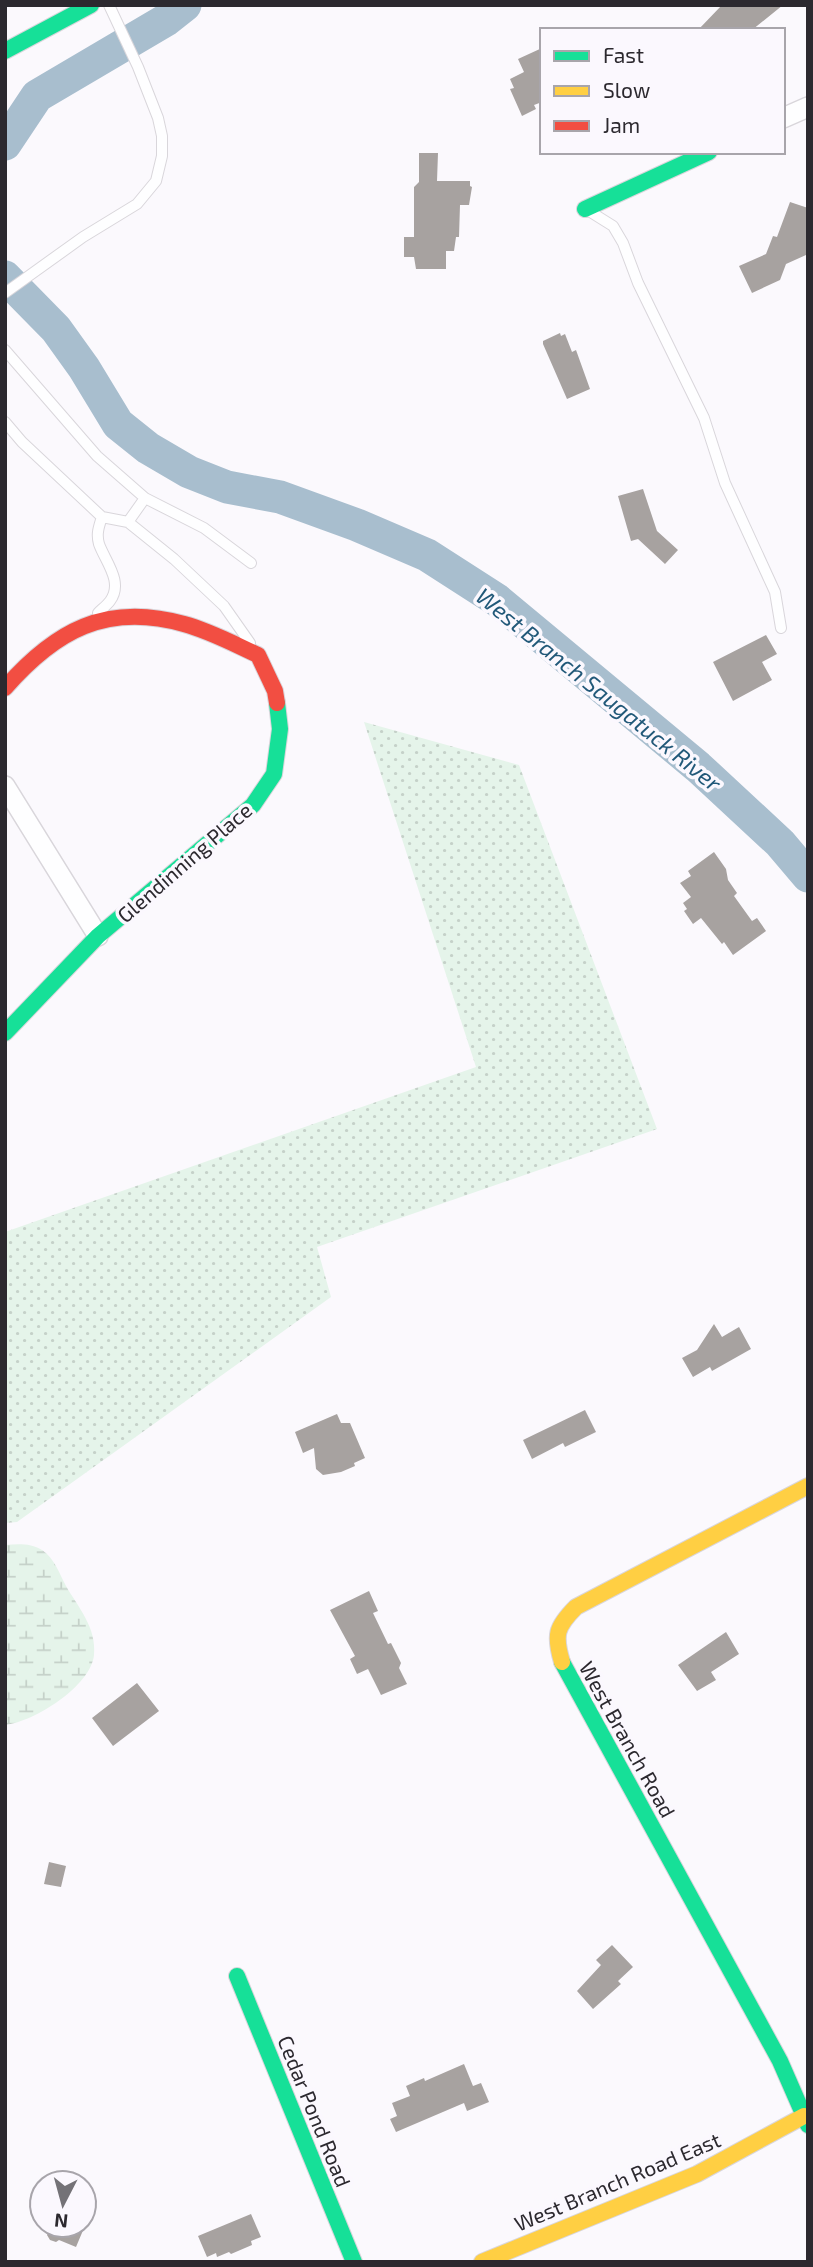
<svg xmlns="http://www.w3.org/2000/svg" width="813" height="2267" font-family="'Exo 2',sans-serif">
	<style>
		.grass { fill: url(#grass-dots) }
		.wetland { fill: url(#wetland-marsh) }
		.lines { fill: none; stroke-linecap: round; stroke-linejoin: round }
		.river { stroke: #a8bece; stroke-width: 33 }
		.building { fill: #a7a2a0 }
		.lane-casing { stroke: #d9d6db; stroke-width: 12 }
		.street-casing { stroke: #d9d6db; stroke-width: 22 }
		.fast-casing { stroke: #d9d6db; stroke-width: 18 }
		.slow-casing { stroke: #d9d6db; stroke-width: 18 }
		.jam-casing { stroke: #d9d6db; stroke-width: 18 }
		.lane { stroke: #fefeff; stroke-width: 10 }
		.street { stroke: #fefeff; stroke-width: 19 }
		.fast { stroke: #16e098; stroke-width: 16 }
		.slow { stroke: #ffcf43; stroke-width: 16 }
		.jam { stroke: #f24e42; stroke-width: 16 }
		.labels { text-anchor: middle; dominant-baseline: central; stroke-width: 7; stroke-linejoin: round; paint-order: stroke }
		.street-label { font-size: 21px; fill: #2c292f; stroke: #fbf8fe }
		.water-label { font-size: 23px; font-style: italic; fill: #225979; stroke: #fbf8fe }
	</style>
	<defs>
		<pattern id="grass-dots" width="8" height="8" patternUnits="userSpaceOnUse" patternTransform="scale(1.75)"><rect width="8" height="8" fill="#e5f4ea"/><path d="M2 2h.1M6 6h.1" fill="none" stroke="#c5d1c9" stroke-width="1.8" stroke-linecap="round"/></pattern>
		<pattern id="wetland-marsh" width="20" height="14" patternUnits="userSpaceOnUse" patternTransform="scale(1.75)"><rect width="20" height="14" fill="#e5f4ea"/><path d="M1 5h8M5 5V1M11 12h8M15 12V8" fill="none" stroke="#c5d1c9"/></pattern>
	</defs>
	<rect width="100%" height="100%" fill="#fbf9fd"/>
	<path class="grass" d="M 364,722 L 519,765 L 657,1129 L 317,1247 L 331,1297 L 17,1522 L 5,1523 L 5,1232 L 476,1067 Z"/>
	<path class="wetland" d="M 5,1545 C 18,1544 31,1543 42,1550 C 55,1559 59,1573 66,1586 C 78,1607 97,1628 94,1655 C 91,1686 34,1722 5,1725 Z"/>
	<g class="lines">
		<path class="river" d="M 5,144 L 37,96 L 166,20 L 185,5
			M 5,277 L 56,329 L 84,368 L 118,424 L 148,448 L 189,472 L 227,487 L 280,497 L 357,525 L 427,555 L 497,600 L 698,767 L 780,843 L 808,876"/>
	</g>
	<path class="building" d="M 722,5 L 783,5 L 752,30 L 698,30 Z
		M 542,48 L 542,102 L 534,105 L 536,109 L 522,116 L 510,89 L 514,88 L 510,79 L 524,72 L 518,59 Z
		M 419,153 L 438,153 L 437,181 L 470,181 L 470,186 L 472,187 L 469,205 L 460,205 L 459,237 L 456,237 L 454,251 L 446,251 L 446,269 L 416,269 L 414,257 L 404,257 L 404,237 L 414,237 L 414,187 L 419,182 Z
		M 790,202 L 808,208 L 806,255 L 786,264 L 780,280 L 752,293 L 739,266 L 766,254 L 773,236 L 777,237 Z
		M 560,333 L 561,336 L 565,334 L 572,352 L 576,350 L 590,389 L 567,399 L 543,344 L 543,341 Z
		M 643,489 L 657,531 L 678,550 L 665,564 L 638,539 L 631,541 L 618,496 Z
		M 766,635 L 777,654 L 762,662 L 772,680 L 733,701 L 713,662 Z
		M 714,852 L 726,869 L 728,880 L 737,893 L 734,896 L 752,921 L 757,918 L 766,931 L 733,955 L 724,942 L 722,944 L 701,918 L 693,924 L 684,911 L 687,909 L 683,903 L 691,897 L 680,883 L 691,876 L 688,871 Z
		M 714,1324 L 722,1337 L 739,1327 L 751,1349 L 712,1371 L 710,1367 L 693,1377 L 682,1358 L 697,1350 Z
		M 585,1410 L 596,1432 L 565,1447 L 563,1443 L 532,1459 L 523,1440 Z
		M 337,1414 L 341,1423 L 350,1423 L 365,1458 L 354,1463 L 355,1466 L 341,1472 L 323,1475 L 316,1469 L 314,1448 L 303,1453 L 295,1432 Z
		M 369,1591 L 378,1611 L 373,1613 L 388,1644 L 391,1643 L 401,1663 L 399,1668 L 407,1684 L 381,1695 L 368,1669 L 357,1674 L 350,1659 L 355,1656 L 330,1610 Z
		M 726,1632 L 739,1654 L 711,1672 L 716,1680 L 697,1691 L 678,1665 Z
		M 137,1683 L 159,1711 L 113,1746 L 92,1718 Z
		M 49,1862 L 66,1866 L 61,1887 L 44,1884 Z
		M 612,1945 L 633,1967 L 618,1981 L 621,1984 L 593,2009 L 577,1991 L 601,1965 L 596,1960 Z
		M 464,2064 L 473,2086 L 481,2083 L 489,2102 L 467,2111 L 464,2103 L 396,2132 L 390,2119 L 397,2116 L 392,2103 L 410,2096 L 406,2086 L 424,2078 L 425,2081 Z
		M 251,2214 L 261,2237 L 251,2241 L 252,2245 L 231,2254 L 229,2252 L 217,2257 L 216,2253 L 207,2257 L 198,2236 Z
		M 59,2225 L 75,2225 L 84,2228 L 76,2247 L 59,2240 L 56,2242 L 50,2240 L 47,2235 L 50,2228 Z"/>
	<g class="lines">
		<g class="lane-casing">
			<path id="lane" d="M 589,211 L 613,226 L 623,243 L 638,283 L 704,418 L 725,483 L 775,592 L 781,628
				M 5,293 L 83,237 L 137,204 L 156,181 L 162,156 L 162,136 L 158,118 L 138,67 L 109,5
				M 5,350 L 97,456 L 145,498 L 204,528 L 251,563
				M 5,422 L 22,442 L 102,517 L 128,522 L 174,559 L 224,606 L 250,643
				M 128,522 L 145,498
				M 98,613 C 102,609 107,605 110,601 C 124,582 105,561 99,544 C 96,534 99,526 102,517"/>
		</g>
		<g class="street-casing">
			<path id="street" d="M 783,118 L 808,107
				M 5,786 L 98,936"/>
		</g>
		<g class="fast-casing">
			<path id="fast" d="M 5,51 L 91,5
				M 585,209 L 709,152
				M 5,1033 L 98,936 L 253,805 L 274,774 L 280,729 L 277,703
				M 562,1662 L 780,2061 L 808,2125
				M 237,1976 L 354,2262"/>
		</g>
		<g class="slow-casing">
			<path id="slow" d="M 562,1662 C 554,1635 556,1627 576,1607 L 808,1486
				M 482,2262 L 697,2174 L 804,2116"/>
		</g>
		<g class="jam-casing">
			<path id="jam" d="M 5,688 C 55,631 106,602 184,624 C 210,631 234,644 258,655 L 275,691 L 277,703"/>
		</g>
		<use href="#lane" class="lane"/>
		<use href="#street" class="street"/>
		<use href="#fast" class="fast"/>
		<use href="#slow" class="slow"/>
		<use href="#jam" class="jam"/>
	</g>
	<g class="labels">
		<g class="street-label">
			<text transform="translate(184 862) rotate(-41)">Glendinning Place</text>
			<text transform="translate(628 1739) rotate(61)">West Branch Road</text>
			<text transform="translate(315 2111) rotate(68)">Cedar Pond Road</text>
			<text transform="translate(617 2181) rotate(-23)">West Branch Road East</text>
		</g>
		<g class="water-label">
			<text transform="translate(599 689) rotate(39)">West Branch Saugatuck River</text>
		</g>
	</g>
	<rect width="813" height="2267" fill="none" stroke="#2c292f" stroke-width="14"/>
	<rect x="540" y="28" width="245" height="126" fill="#fbf8fe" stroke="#a8a5ab" stroke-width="2"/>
	<rect x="554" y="51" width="35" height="10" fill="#16e098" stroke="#a8a5ab" stroke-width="2"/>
	<text x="603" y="63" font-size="21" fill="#2c292f">Fast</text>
	<rect x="554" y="86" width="35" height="10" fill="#ffcf43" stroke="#a8a5ab" stroke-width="2"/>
	<text x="603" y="98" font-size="21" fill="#2c292f">Slow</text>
	<rect x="554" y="121" width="35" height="10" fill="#f24e42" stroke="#a8a5ab" stroke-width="2"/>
	<text x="603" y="133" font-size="21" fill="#2c292f">Jam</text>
	<g transform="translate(63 2204) rotate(186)"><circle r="33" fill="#fbf8fe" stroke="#a8a5ab" stroke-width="2"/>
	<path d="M0-5L12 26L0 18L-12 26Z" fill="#747277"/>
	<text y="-10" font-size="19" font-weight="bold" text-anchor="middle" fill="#2c292f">N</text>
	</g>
</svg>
